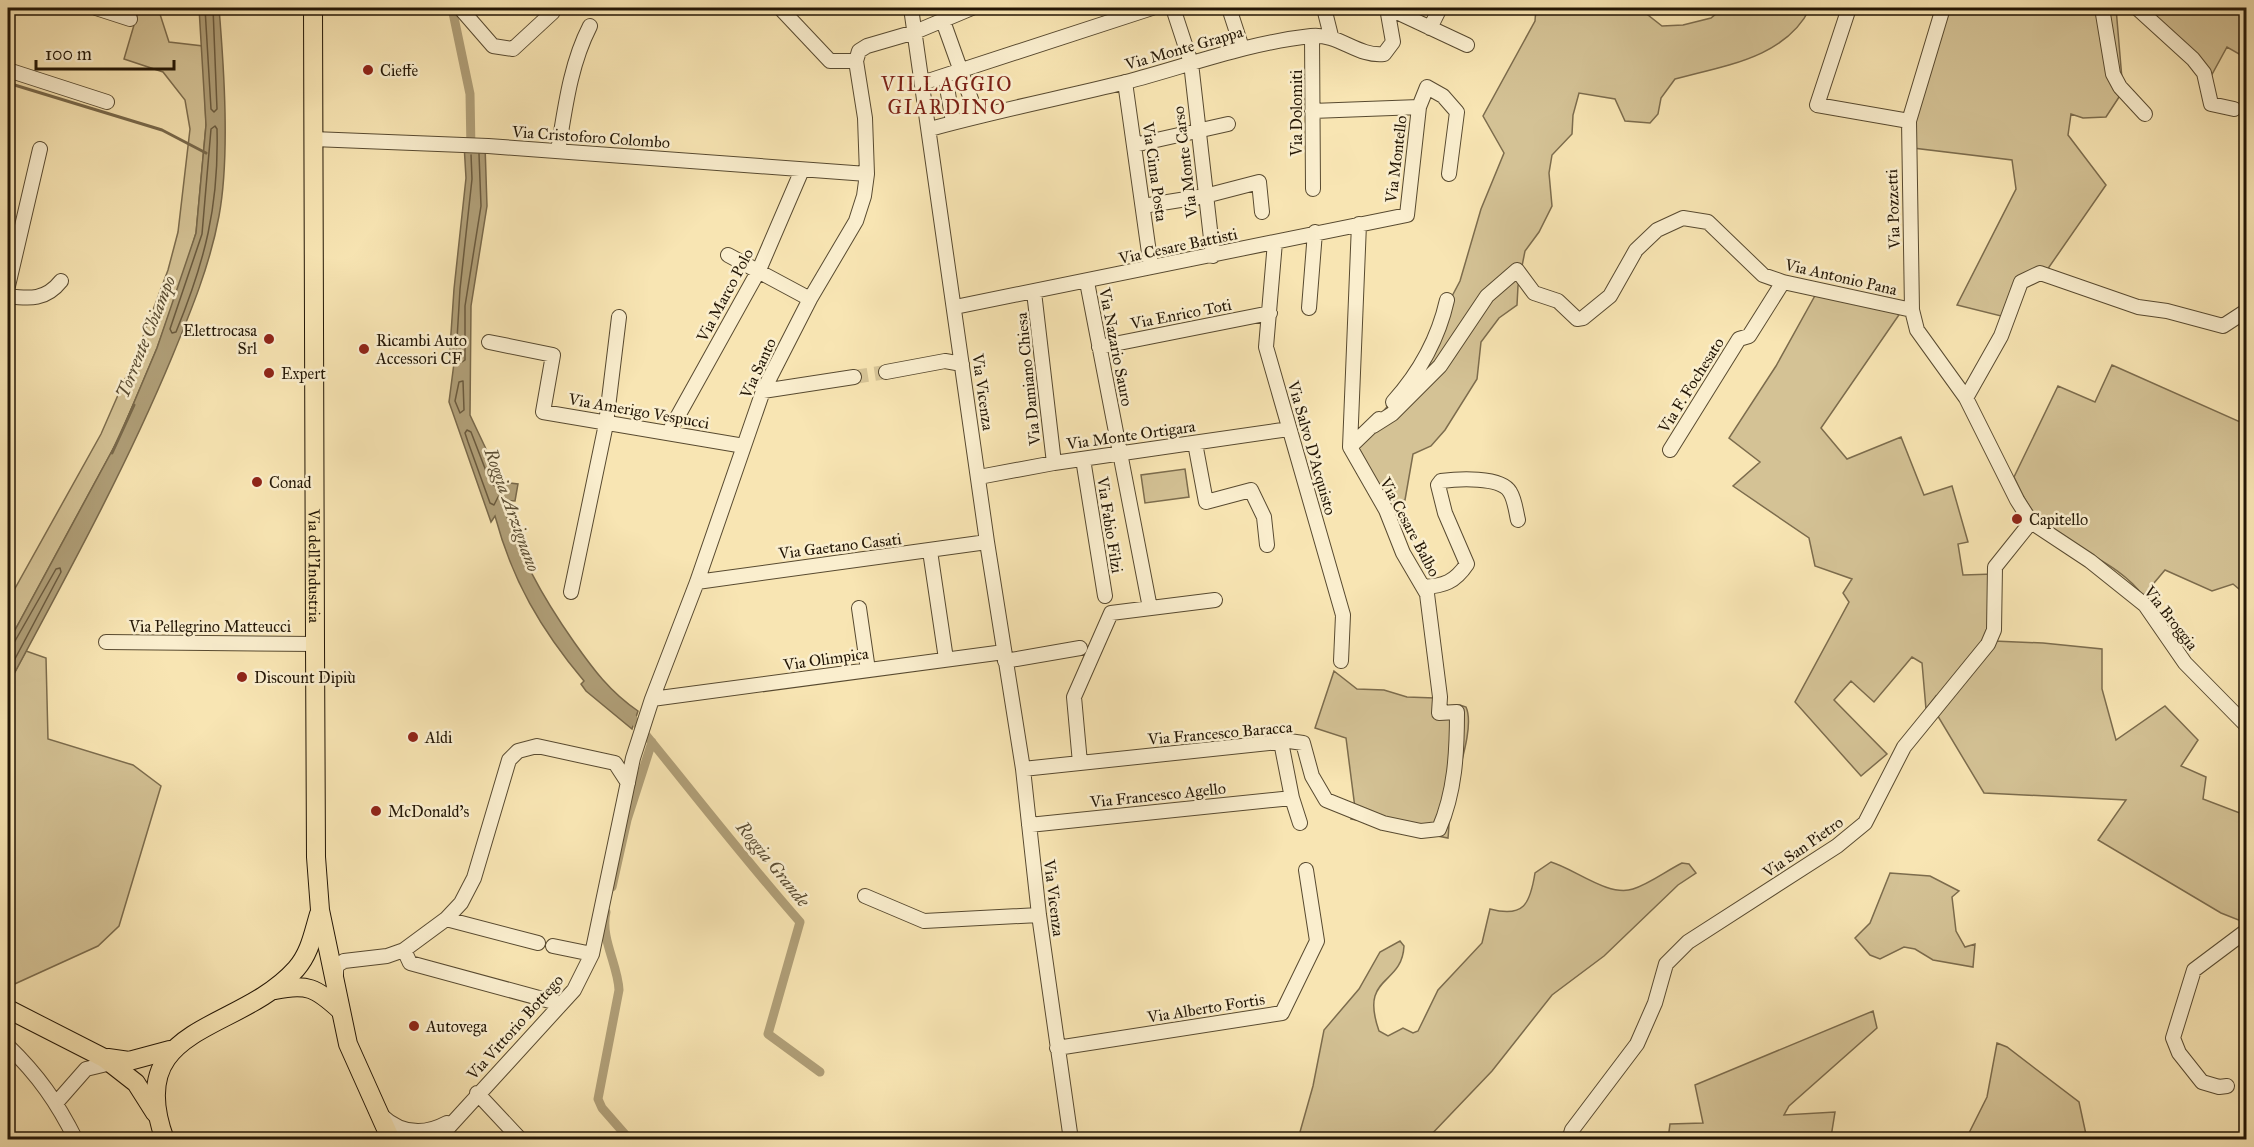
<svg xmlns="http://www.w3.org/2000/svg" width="2254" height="1147" font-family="'IM FELL Great Primer',serif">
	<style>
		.green { fill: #d4c295; stroke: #7c6c4d; stroke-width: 1.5 }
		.water { fill: #b09f78; stroke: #78684a; stroke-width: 1.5 }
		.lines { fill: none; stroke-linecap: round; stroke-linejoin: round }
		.shore { stroke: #6a5a3e; stroke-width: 1.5 }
		.stream { stroke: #78684a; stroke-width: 3 }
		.canal { stroke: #b09f78; stroke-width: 9 }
		.minor-tunnel { stroke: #d8c699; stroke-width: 14; stroke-dasharray: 14 7; stroke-linecap: butt }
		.minor-casing { stroke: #584a30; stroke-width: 16 }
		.major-casing { stroke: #231605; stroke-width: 20 }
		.minor { stroke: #faeece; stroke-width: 14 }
		.major { stroke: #f8e5b3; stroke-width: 18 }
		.poi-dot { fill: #8f2418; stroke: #faeece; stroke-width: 2 }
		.labels { text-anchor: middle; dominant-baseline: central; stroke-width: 5; stroke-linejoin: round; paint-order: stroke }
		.street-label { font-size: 16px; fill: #231605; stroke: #faeece }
		.poi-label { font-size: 16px; fill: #231605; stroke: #faeece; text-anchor: start }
		.water-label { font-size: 18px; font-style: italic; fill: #5b4d33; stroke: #faeece }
		.quarter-label { font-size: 20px; letter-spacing: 1.5px; fill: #7a1f14; stroke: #faeece }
	</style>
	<rect width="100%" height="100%" fill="#f8e5b3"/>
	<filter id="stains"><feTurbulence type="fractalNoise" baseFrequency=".00333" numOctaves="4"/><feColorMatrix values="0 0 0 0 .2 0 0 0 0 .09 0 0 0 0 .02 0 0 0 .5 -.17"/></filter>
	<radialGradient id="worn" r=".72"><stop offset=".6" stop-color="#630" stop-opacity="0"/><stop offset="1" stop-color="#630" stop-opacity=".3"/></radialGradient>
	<path class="green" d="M 139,8 L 158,8 L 169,42 L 203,46 L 206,125 L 196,233 L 185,270 L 157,348 L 119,438 L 8,643 L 8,601 L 101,434 L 139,347 L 168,270 L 178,232 L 190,129 L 185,100 L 163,72 L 124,59 Z
		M 1536,8 L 1639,8 L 1662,26 L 1683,25 L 1711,18 L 1723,8 L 1810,8 C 1786,58 1723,66 1675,79 L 1661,98 L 1658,114 L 1650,123 L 1625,121 L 1615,99 L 1579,93 L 1573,115 L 1572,134 L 1552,155 L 1549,173 L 1552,206 L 1539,232 L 1525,251 L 1518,286 L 1517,305 L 1499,318 L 1481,342 L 1477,379 L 1445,430 L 1431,446 L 1413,454 L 1405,500 L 1387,501 L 1356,443 L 1404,387 L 1460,281 L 1481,209 L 1504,153 L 1483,116 L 1535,21 Z
		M 1949,8 L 1998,8 L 2009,13 L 2018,8 L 2116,8 L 2123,91 L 2106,117 L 2083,118 L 2071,114 L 2068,135 L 2106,185 L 2047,270 L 2035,272 L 2005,317 L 1957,305 L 2016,189 L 2012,160 L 1913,148 L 1913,120 Z
		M 2144,8 L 2246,8 L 2246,58 L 2227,47 L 2210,78 Z
		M 1817,292 L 1903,309 L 1821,428 L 1847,459 L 1901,437 L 1924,495 L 1952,486 L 1968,542 L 1958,544 L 1963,575 L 1994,574 L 1994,641 L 2043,643 L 2102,649 L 2102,689 L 2116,740 L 2165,706 L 2198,740 L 2181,766 L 2206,777 L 2203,799 L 2245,815 L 2246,811 L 2246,923 L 2221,913 L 2098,840 L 2126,800 L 1984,793 L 1933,708 L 1938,700 L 1936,696 L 1926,709 L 1922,663 L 1912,657 L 1874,702 L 1851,681 L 1834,700 L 1887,754 L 1861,776 L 1795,702 L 1849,602 L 1843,593 L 1852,579 L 1815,566 L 1809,538 L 1733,486 L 1760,462 L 1729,438 L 1776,366 Z
		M 2112,365 L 2240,422 L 2246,418 L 2246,595 L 2233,584 L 2212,591 L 2165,570 L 2143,596 C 2117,560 2068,549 2038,517 C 2027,506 2021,491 2014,477 L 2058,386 L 2095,402 Z
		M 1185,469 L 1189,497 L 1145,503 L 1141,475 Z
		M 26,651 L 46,658 L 48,739 L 133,765 L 161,786 L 119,926 L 98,946 L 8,987 L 8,685 Z
		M 1334,671 L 1357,689 L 1384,690 L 1407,697 L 1435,698 L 1444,706 L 1460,705 L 1466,707 C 1476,729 1453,784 1450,809 C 1449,819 1449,829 1448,838 L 1351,819 L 1355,808 L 1346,738 L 1315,728 Z
		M 1551,862 C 1575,869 1608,897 1633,889 C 1649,884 1666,871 1682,863 L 1689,864 L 1696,873 L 1678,885 L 1604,956 L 1552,995 L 1492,1071 L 1427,1139 L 1298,1139 L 1313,1086 L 1324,1030 L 1359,989 L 1380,952 L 1400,941 L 1404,946 C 1402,987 1359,974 1379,1031 L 1388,1036 L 1403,1028 L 1413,1033 L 1418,1031 L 1438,990 L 1482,943 L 1490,909 C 1524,918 1530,904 1535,873 Z
		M 1890,873 L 1930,876 L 1959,891 L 1952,897 L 1956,931 L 1965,947 L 1975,944 L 1973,967 L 1933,960 L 1915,949 L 1904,947 L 1880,959 L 1870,955 L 1855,938 L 1870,923 Z
		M 1873,1011 L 1877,1028 L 1789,1106 L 1784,1115 L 1835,1112 L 1831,1137 L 1849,1139 L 1668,1139 L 1670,1124 L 1703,1123 L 1695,1085 Z
		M 1997,1043 L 2007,1047 L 2079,1102 L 2087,1139 L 1966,1139 L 1987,1097 Z"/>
	<path class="water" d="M 199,8 L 219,8 C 224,68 230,157 219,216 C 210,265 191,311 172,357 C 125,470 66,577 8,685 L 8,643 L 119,438 L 157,348 L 196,233 L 206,125 Z
		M 464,144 L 485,145 L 487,206 L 471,306 L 470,415 L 487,451 L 486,456 L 491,462 L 496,481 L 518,484 L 515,501 L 501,500 C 519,554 541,595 574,642 C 593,669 610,692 638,711 L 632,729 L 586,691 L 581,684 L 584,681 C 541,630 512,580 495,516 L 491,522 L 449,402 L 454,363 L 449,363 L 454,289 L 466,178 Z"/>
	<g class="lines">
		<path class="shore" d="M 205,8 L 211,109 L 214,112 L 217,109 L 213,8
			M 215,126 L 217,129 C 219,206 205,261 176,332 L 172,333 L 170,329 L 202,234 L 211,129 Z
			M 471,154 L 472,179 L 460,289 L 456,356 L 462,362 L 465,360 L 465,306 L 481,206 L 479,154
			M 463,381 L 464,410 L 460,413 L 455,401 L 459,382 Z
			M 467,430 L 471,432 L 491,484 L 506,490 L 498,497 L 494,505 L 490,503 L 468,442 L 465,433 Z
			M 8,645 L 15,641 L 56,569 L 60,568 L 61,572 L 8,672"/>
		<path class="stream" d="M 8,83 L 162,130 L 206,153
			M 112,453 L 134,405"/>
		<path class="canal" d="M 452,8 L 470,94 L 471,150
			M 628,713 C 685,782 740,854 800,922 L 768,1034 L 820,1072
			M 612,887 L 627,820 L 652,742
			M 606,912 C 600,938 618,965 619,990 L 598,1099 L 602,1108 L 630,1140"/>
		<path class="minor-tunnel" d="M 854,377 L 886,372"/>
		<g class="minor-casing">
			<path id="minor" d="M 96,8 L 130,19
				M 460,8 L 493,46 L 513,49 L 553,12
				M 780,8 L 830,61 L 856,61
				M 911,8 L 987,542 L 1023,769 L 1039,915 L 1071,1140
				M 1173,8 L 1191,63 L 1213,256
				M 1229,8 L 1242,48
				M 1324,8 L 1331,36
				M 1388,8 L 1467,45
				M 1849,8 L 1817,105 L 1909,121
				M 1943,8 L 1909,121 L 1912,310 L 1917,330 L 1966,398 L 2017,500 L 2031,522 L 2090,561 L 2145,605 L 2185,663 L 2246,725
				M 2102,8 L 2113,74 L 2120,87 L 2145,114
				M 2137,8 L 2193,59 L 2204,73 L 2211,104 L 2234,109
				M 943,21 L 977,116
				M 1430,28 L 1440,8
				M 1312,36 L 1313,189
				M 8,70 L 107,102
				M 945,76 L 953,122
				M 1125,82 L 1151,267
				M 922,83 L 1152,8
				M 1419,107 L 1427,87 L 1443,96 L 1457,112 L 1449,174
				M 930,129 C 995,111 1061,98 1126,82 C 1187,66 1247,43 1311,36 C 1339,33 1357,57 1384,54 L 1393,42 L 1387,8
				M 313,139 L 488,146 L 867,174
				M 1134,145 L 1228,124
				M 558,151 C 565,109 570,65 590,26
				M 1143,206 L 1205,196 L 1259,182 L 1262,212
				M 1275,242 L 1266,347 L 1343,615 L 1341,661
				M 728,255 L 810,299
				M 1087,282 L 1150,608
				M 8,286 L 40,149
				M 1034,292 L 1054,463
				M 8,296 C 30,299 46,300 61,281
				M 955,307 L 1407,215 L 1419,107 L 1312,111
				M 1309,308 L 1315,232
				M 489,342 L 553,355 L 543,412 L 744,446
				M 1099,347 L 1270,313
				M 886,372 L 945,361 L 962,364
				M 763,391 L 854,377
				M 1966,398 L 2001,336 L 2021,282 L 2040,273 L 2138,307 L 2167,311 L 2223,326 L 2246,311
				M 1393,402 C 1420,372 1438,340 1447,300
				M 1373,426 L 1392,414 L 1440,366 L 1487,296 L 1517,270 L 1534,293 L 1558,301 L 1577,319 L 1583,318 L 1610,296 L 1636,250 L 1657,230 L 1683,218 L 1708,222 L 1763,275 L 1783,282 L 1912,310
				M 669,432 L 759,270 L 802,170
				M 1195,443 L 1206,502 L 1251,490 L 1264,517 L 1267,545
				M 1350,447 L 1379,419
				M 1670,450 L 1739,339 L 1749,336 L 1783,282
				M 1083,459 L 1105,596
				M 979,477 L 1054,463 L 1289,429
				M 930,551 L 946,659
				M 697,582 L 987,542
				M 1423,587 C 1444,586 1455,582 1467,564 L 1445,513 L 1438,485 L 1441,481 C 1457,479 1501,476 1510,492 C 1515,500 1516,512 1518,520
				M 571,592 L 606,424 L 619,317
				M 859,608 L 868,670
				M 106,642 L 315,644
				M 1005,661 L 1080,648
				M 652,699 L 1004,652
				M 1281,742 L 1292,798 L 1300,823
				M 1080,763 L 1074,697 L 1111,613 L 1215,600
				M 1023,769 L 1289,741 L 1303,743 L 1312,776 L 1326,800 L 1383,823 L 1421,831 L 1439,829 C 1455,792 1457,753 1457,712 L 1439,713 L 1440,697 L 1427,594 L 1403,553 L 1386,510 L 1350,447 L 1359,224
				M 1029,825 L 1292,798
				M 865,896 L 924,921 L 1039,915
				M 446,919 L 538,943
				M 553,946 L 592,954
				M 404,950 L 410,963 L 561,1004
				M 336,978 L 336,966 L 344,961 L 387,956 L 404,950 L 446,919 L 461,903 L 474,878 L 509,760 L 518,751 L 537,746 L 615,763 L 628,783
				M 8,1046 C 38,1075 57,1102 76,1140
				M 1057,1048 L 1282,1013 L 1317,941 L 1306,870
				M 2227,1086 L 2219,1087 L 2202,1082 L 2179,1053 L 2173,1038 L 2194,970 L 2246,931
				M 477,1093 L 521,1140
				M 57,1102 L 86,1069 L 111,1063
				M 381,1115 C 401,1134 423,1136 447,1123
				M 437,1140 L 574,990 L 592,954 L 633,758 L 652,699 L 697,582 L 763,391 L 810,299 L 856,221 L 864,196 L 867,174 L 865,118 L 856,61 L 859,51 L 867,46 L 915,32 L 972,8
				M 1569,1140 L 1572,1130 L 1637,1044 L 1655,1003 L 1666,964 L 1688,942 L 1837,846 L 1865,823 L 1904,747 L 1988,644 L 1994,630 L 1995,567 L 2031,522"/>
		</g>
		<g class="major-casing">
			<g id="major">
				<path id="s1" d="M 313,8 L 315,644 L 316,857 L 320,910 L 348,1044 L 391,1140"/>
				<path d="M 275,990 C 307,983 316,988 340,1010"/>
				<path d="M 8,1009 L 104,1058 L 136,1083 L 155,1113"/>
				<path d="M 108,1058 L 129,1061 L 170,1050"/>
				<path d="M 165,1140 C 122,1023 238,1034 296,969 C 310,953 313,934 319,914"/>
			</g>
		</g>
		<use href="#minor" class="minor"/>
		<use href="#major" class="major"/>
	</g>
	<g class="poi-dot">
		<circle cx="368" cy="70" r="6"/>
		<circle cx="269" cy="339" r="6"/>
		<circle cx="364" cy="349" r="6"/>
		<circle cx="269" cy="373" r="6"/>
		<circle cx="257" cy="482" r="6"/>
		<circle cx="2017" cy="519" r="6"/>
		<circle cx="242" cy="677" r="6"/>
		<circle cx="413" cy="737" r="6"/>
		<circle cx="376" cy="811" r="6"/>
		<circle cx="414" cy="1026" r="6"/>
	</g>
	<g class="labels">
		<g class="street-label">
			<text transform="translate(1184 48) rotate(-16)">Via Monte Grappa</text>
			<text transform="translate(1296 113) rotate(-90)">Via Dolomiti</text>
			<text transform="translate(591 137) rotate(4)">Via Cristoforo Colombo</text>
			<text transform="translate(1396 159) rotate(-83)">Via Montello</text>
			<text transform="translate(1185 162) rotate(-97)">Via Monte Carso</text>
			<text transform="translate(1155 172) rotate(82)">Via Cima Posta</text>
			<text transform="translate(1893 209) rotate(-92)">Via Pozzetti</text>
			<text transform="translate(1178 246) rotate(-12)">Via Cesare Battisti</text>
			<text transform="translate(1841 277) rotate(13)">Via Antonio Pana</text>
			<text transform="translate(725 295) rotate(-62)">Via Marco Polo</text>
			<text transform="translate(1181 314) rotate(-11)">Via Enrico Toti</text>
			<text transform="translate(1116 347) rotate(79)">Via Nazario Sauro</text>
			<text transform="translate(758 368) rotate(-65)">Via Santo</text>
			<text transform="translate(1028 379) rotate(-96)">Via Damiano Chiesa</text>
			<text transform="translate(1691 385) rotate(-58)">Via F. Fochesato</text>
			<text transform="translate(983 392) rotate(82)">Via Vicenza</text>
			<text transform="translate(639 411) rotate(10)">Via Amerigo Vespucci</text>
			<text transform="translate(1131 435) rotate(-8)">Via Monte Ortigara</text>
			<text transform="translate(1312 448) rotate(74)">Via Salvo D'Acquisto</text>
			<text transform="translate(1110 525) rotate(81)">Via Fabio Filzi</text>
			<text transform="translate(1410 527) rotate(62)">Via Cesare Balbo</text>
			<text transform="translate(840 546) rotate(-7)">Via Gaetano Casati</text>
			<text stroke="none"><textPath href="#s1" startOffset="558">Via dell'Industria</textPath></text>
			<text transform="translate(2171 618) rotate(52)">Via Broggia</text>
			<text x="210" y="626">Via Pellegrino Matteucci</text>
			<text transform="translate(826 659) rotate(-8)">Via Olimpica</text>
			<text transform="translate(1220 733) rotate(-5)">Via Francesco Baracca</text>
			<text transform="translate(1158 795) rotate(-6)">Via Francesco Agello</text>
			<text transform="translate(1803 847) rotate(-35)">Via San Pietro</text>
			<text transform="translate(1054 898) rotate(83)">Via Vicenza</text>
			<text transform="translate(1206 1008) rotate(-9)">Via Alberto Fortis</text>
			<text transform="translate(515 1027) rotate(-48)">Via Vittorio Bottego</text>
		</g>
		<g class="poi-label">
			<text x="380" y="70">Cieffe</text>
			<text x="257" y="330" text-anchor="end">Elettrocasa<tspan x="257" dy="18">Srl</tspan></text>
			<text x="376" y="340">Ricambi Auto<tspan x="376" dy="18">Accessori CF</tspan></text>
			<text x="281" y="373">Expert</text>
			<text x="269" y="482">Conad</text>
			<text x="2029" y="519">Capitello</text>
			<text x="254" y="677">Discount Dipiù</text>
			<text x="425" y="737">Aldi</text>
			<text x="388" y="811">McDonald's</text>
			<text x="426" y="1026">Autovega</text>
		</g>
		<g class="water-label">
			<text transform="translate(146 337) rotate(-68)">Torrente Chiampo</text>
			<text transform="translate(512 510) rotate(70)">Roggia Arzignano</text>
			<text transform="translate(773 864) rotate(51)">Roggia Grande</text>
		</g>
		<g class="quarter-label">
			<text x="947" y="84">VILLAGGIO<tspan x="947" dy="23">GIARDINO</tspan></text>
		</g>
	</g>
	<rect width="2254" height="1147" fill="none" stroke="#f8e5b3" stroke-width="30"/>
	<rect x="9" y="9" width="2236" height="1129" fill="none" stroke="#231605" stroke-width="3"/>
	<rect x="15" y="15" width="2224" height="1117" fill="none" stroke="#231605" stroke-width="1.5"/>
	<path d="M36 60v9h138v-9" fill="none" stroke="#231605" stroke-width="3"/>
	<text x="45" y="60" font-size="18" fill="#231605" stroke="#faeece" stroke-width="4.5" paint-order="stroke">100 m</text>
	<rect width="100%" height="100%" filter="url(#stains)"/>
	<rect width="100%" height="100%" fill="url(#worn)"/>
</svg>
